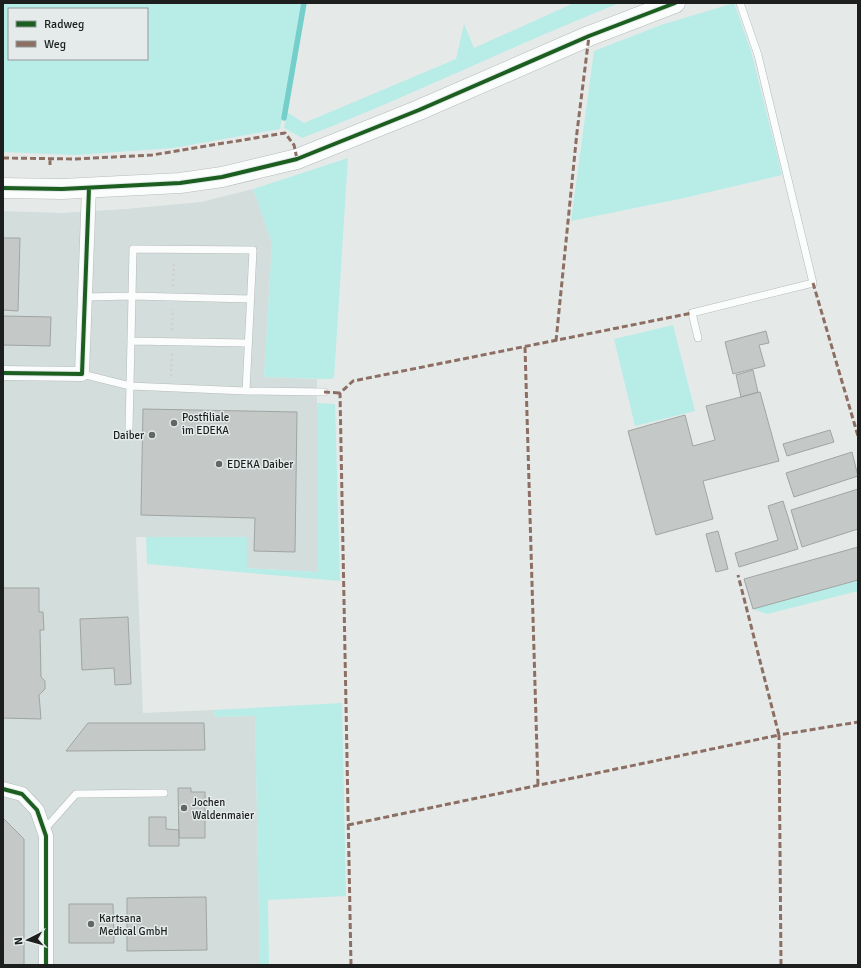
<svg xmlns="http://www.w3.org/2000/svg" width="861" height="968" font-family="Signika,sans-serif">
	<style>
		.built { fill: #d2dddc }
		.green { fill: #b8ece7; fill-rule: evenodd }
		.lines { fill: none; stroke-linecap: round; stroke-linejoin: round }
		.stream { stroke: #74cfca; stroke-width: 5.5 }
		.building { fill: #c4c8c7; stroke: #a0a4a3 }
		.lane-casing { stroke: #b6baba; stroke-width: 8 }
		.street-casing { stroke: #b6baba; stroke-width: 15 }
		.secondary-casing { stroke: #b6baba; stroke-width: 21 }
		.path { stroke: #cfd0d0; stroke-width: 2.5; stroke-dasharray: 2 3; stroke-linecap: butt }
		.lane { stroke: #fbfcfc; stroke-width: 7 }
		.street { stroke: #fbfcfc; stroke-width: 14 }
		.secondary { stroke: #fbfcfc; stroke-width: 20 }
		.quiet { stroke: #8d6e63; stroke-width: 3; stroke-dasharray: 6 3; stroke-linecap: butt }
		.cycleway-casing { stroke: #e4ebea; stroke-width: 6 }
		.cycleway { stroke: #1b5e20; stroke-width: 4 }
		.poi-dot { fill: #626665; stroke: #e4ebea; stroke-width: 1.5 }
		.labels { text-anchor: middle; dominant-baseline: central; stroke-width: 3; stroke-linejoin: round; paint-order: stroke }
		.poi-label { font-size: 11px; fill: #1c1f1e; stroke: #e4ebea; text-anchor: start }
	</style>
	<rect width="100%" height="100%" fill="#e5eae9"/>
	<path class="built" d="M 253,189 L 272,243 L 264,377 L 317,379 L 317,572 L 247,568 L 247,537 L 136,537 L 143,713 L 214,710 L 215,717 L 255,716 L 260,965 L 3,965 L 3,211 L 62,213 L 126,209 L 201,202 Z"/>
	<path class="green" d="M 3,3 L 302,3 L 280,129 L 173,148 L 76,155 L 3,152 ZM 9,9 L 147,9 L 147,59 L 9,59 Z
		M 574,3 L 620,3 C 513,45 409,97 302,138 L 284,128 L 287,112 L 304,123 L 456,59 L 464,24 L 474,48 Z
		M 734,3 L 751,51 L 782,175 L 684,198 L 571,221 L 594,51 L 661,25 Z
		M 348,158 L 334,378 L 330,379 L 264,377 L 272,243 L 253,189 Z
		M 673,325 L 695,411 L 635,426 L 614,339 Z
		M 317,403 L 335,404 L 340,581 L 147,564 L 146,537 L 247,537 L 247,568 L 317,572 Z
		M 858,580 L 858,591 L 767,614 L 753,609 Z
		M 342,703 L 346,896 L 268,900 L 269,965 L 260,965 L 255,716 L 215,717 L 214,710 Z"/>
	<g class="lines">
		<path class="stream" d="M 284,118 L 304,3"/>
	</g>
	<path class="building" d="M 3,238 L 20,238 L 18,311 L 3,310 Z
		M 3,316 L 51,317 L 50,346 L 3,345 Z
		M 766,331 L 769,343 L 759,345 L 765,366 L 733,374 L 725,342 Z
		M 753,370 L 758,392 L 741,397 L 736,375 Z
		M 760,392 L 779,461 L 703,481 L 713,519 L 656,535 L 628,431 L 685,415 L 693,446 L 715,440 L 706,406 Z
		M 143,409 L 297,412 L 295,552 L 254,551 L 255,518 L 141,515 Z
		M 830,430 L 834,442 L 787,456 L 783,444 Z
		M 852,452 L 858,476 L 794,497 L 786,473 Z
		M 858,489 L 858,529 L 802,547 L 791,510 Z
		M 783,501 L 798,549 L 739,567 L 735,553 L 778,540 L 768,506 Z
		M 718,531 L 728,569 L 716,572 L 706,534 Z
		M 858,547 L 858,580 L 753,609 L 744,579 Z
		M 3,588 L 39,588 L 39,612 L 43,612 L 44,630 L 40,630 L 41,677 L 45,681 L 45,689 L 39,695 L 41,719 L 3,718 Z
		M 128,617 L 131,684 L 115,685 L 114,668 L 82,670 L 80,619 Z
		M 88,723 L 204,723 L 205,750 L 66,751 Z
		M 178,788 L 191,788 L 191,792 L 205,792 L 205,838 L 179,838 Z
		M 149,817 L 166,817 L 166,829 L 179,830 L 179,846 L 149,846 Z
		M 3,818 L 24,839 L 24,965 L 3,965 Z
		M 206,897 L 207,950 L 127,951 L 127,898 Z
		M 69,904 L 113,904 L 114,943 L 69,943 Z"/>
	<g class="lines">
		<g class="lane-casing">
			<path id="lane" d="M 86,297 L 132,296 L 133,249 L 253,250 L 246,391
				M 698,338 L 692,313 L 813,283 L 758,55 L 740,3
				M 131,341 L 247,343
				M 82,374 L 130,386 L 246,391 L 324,392
				M 129,428 L 132,296 L 250,299
				M 44,830 L 76,794 L 164,793"/>
		</g>
		<g class="street-casing">
			<path id="street" d="M 3,373 L 82,374 L 89,188
				M 3,789 L 22,794 L 37,810 L 46,836 L 46,965"/>
		</g>
		<g class="secondary-casing">
			<path id="secondary" d="M 3,188 L 62,189 L 180,183 L 222,177 L 297,159 L 419,110 L 589,36 L 675,3"/>
		</g>
		<path class="path" d="M 173,286 L 174,261
			M 172,330 L 173,309
			M 171,376 L 172,353"/>
		<use href="#lane" class="lane"/>
		<use href="#street" class="street"/>
		<use href="#secondary" class="secondary"/>
		<path class="quiet" d="M 3,158 L 75,159 L 152,155 L 285,133 L 294,145 L 297,159
			M 50,159 L 50,168
			M 813,283 L 858,436
			M 556,341 L 577,132 L 589,36
			M 525,347 L 538,786
			M 324,392 L 340,393
			M 348,825 L 779,735 L 738,575
			M 351,965 L 340,393 L 353,381 L 692,313
			M 781,965 L 779,735 L 858,722"/>
		<g class="cycleway-casing">
			<path id="cycleway" d="M 3,188 L 62,189 L 180,183 L 222,177 L 297,159 L 419,110 L 589,36 L 675,3
				M 3,373 L 82,374 L 89,188
				M 3,789 L 22,794 L 37,810 L 46,836 L 46,965"/>
		</g>
		<use href="#cycleway" class="cycleway"/>
	</g>
	<g class="poi-dot">
		<circle cx="174" cy="423" r="4"/>
		<circle cx="152" cy="435" r="4"/>
		<circle cx="219" cy="464" r="4"/>
		<circle cx="184" cy="808" r="4"/>
		<circle cx="91" cy="924" r="4"/>
	</g>
	<g class="labels">
		<g class="poi-label">
			<text x="182" y="417">Postfiliale<tspan x="182" dy="13">im EDEKA</tspan></text>
			<text x="144" y="435" text-anchor="end">Daiber</text>
			<text x="227" y="464">EDEKA Daiber</text>
			<text x="192" y="802">Jochen<tspan x="192" dy="13">Waldenmaier</tspan></text>
			<text x="99" y="918">Kartsana<tspan x="99" dy="13">Medical GmbH</tspan></text>
		</g>
	</g>
	<rect width="861" height="968" fill="none" stroke="#1c1f1e" stroke-width="8"/>
	<rect x="8" y="8" width="140" height="52" fill="#e4ebea" stroke="#949998"/>
	<rect x="16" y="21" width="20" height="6" fill="#1b5e20" stroke="#949998"/>
	<text x="44" y="28" font-size="12" fill="#1c1f1e">Radweg</text>
	<rect x="16" y="41" width="20" height="6" fill="#8d6e63" stroke="#949998"/>
	<text x="44" y="48" font-size="12" fill="#1c1f1e">Weg</text>
	<g transform="translate(28 940) rotate(264)" stroke="#e4ebea" stroke-width="3" paint-order="stroke">
	<path d="M0-3L7 15L0 10L-7 15Z" fill="#1c1f1e"/>
	<text y="-6" font-size="11" font-weight="bold" text-anchor="middle" fill="#1c1f1e">N</text>
	</g>
</svg>
